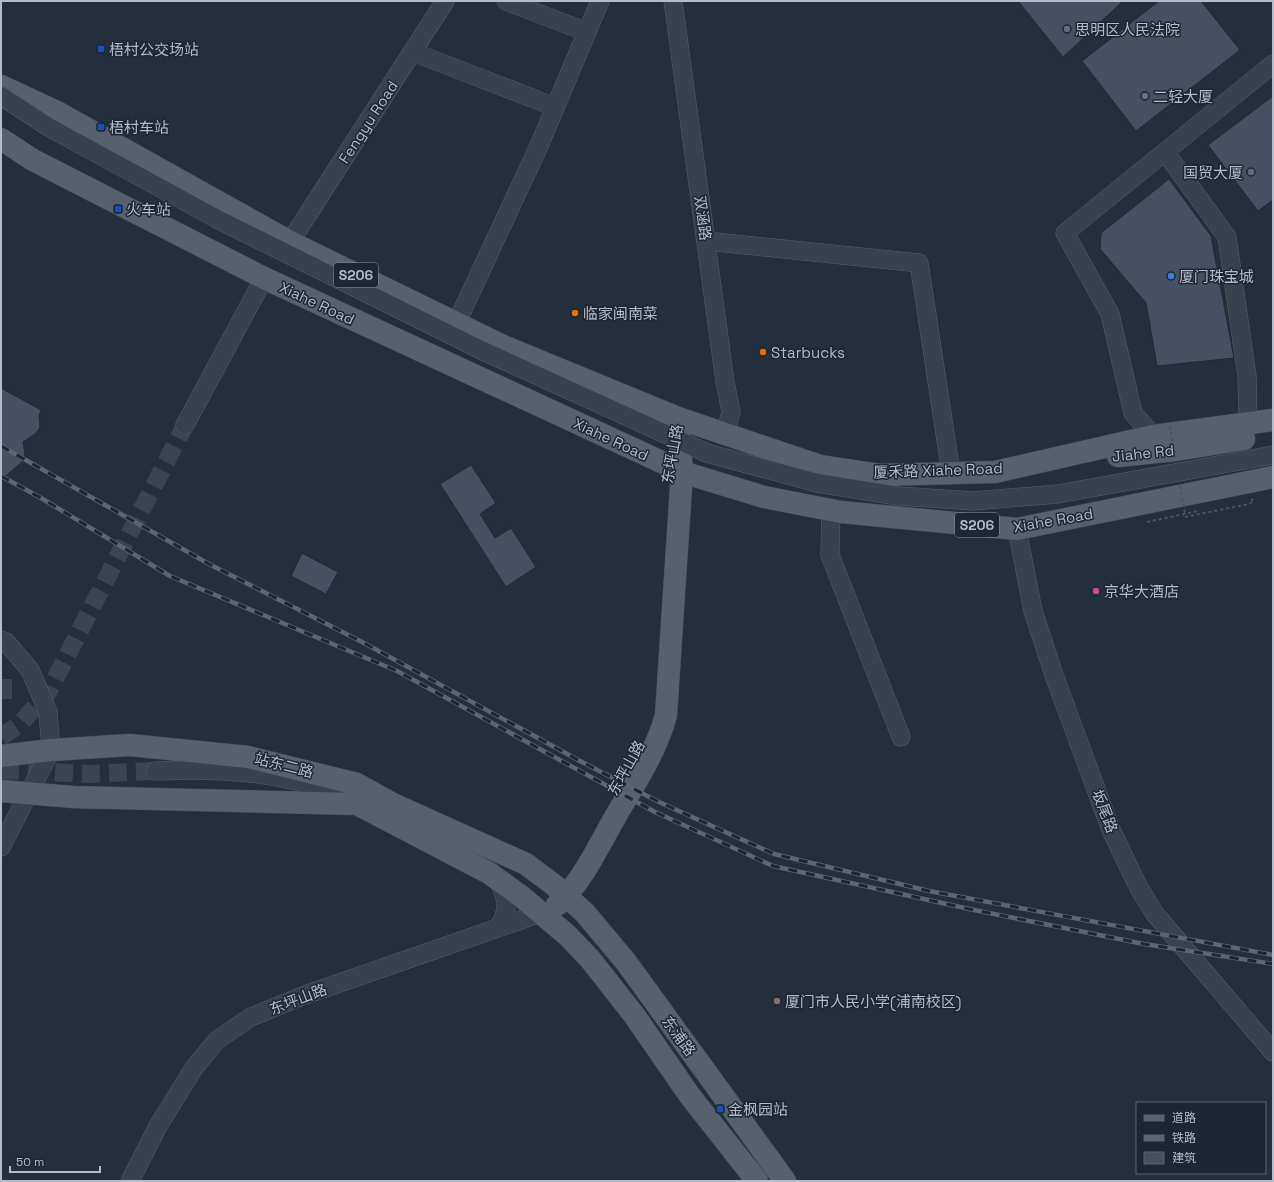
<svg xmlns="http://www.w3.org/2000/svg" width="1274" height="1182" font-family="'Space Grotesk','Noto Sans SC',sans-serif">
	<style>
		.building { fill: #455162; stroke: #1f2835 }
		.lines { fill: none; stroke-linecap: round; stroke-linejoin: round }
		.minor-tunnel { stroke: #3a4453; stroke-width: 18; stroke-dasharray: 18 9; stroke-linecap: butt }
		.major-tunnel { stroke: #3a4453; stroke-width: 22; stroke-dasharray: 22 11; stroke-linecap: butt }
		.minor-casing { stroke: #565f6c; stroke-width: 19 }
		.major-casing { stroke: #414a57; stroke-width: 23 }
		.path { stroke: #44595c; stroke-width: 2; stroke-dasharray: 3 3; stroke-linecap: butt }
		.minor { stroke: #38414e; stroke-width: 18 }
		.major { stroke: #56606e; stroke-width: 22 }
		.rail-casing { stroke: #5a6575; stroke-width: 4.5 }
		.rail { stroke: #1d2633; stroke-width: 3; stroke-dasharray: 9; stroke-linecap: butt }
		.minor-bridge-casing { stroke: #565f6c; stroke-width: 19; stroke-linecap: butt }
		.path-bridge { stroke: #44595c; stroke-width: 2; stroke-dasharray: 3 3; stroke-linecap: butt }
		.minor-bridge { stroke: #38414e; stroke-width: 18 }
		.service-dot { fill: #5c6f8a; stroke: #1d2633; stroke-width: 1.5 }
		.transit-dot { fill: #1a4fb4; stroke: #1d2633; stroke-width: 1.5 }
		.shop-dot { fill: #3f7fe0; stroke: #1d2633; stroke-width: 1.5 }
		.food-dot { fill: #e8710a; stroke: #1d2633; stroke-width: 1.5 }
		.hotel-dot { fill: #d1479c; stroke: #1d2633; stroke-width: 1.5 }
		.education-dot { fill: #8d6e63; stroke: #1d2633; stroke-width: 1.5 }
		.labels { text-anchor: middle; dominant-baseline: central; stroke-width: 3; stroke-linejoin: round; paint-order: stroke }
		.shield { fill: #1d2633; stroke: #878f9c; stroke-width: 1 }
		.shield-label { font-size: 14px; font-weight: bold; fill: #b4bcc9 }
		.poi-label { font-size: 15px; fill: #b4bcc9; stroke: #1d2633; text-anchor: start }
		.street-label { font-size: 15px; fill: #b4bcc9; stroke: #1d2633 }
	</style>
	<rect width="100%" height="100%" fill="#242f3e"/>
	<path class="building" d="M 1018,1 L 1123,1 L 1063,57 Z
		M 1159,1 L 1201,1 L 1240,50 L 1136,131 L 1082,61 Z
		M 1273,96 L 1273,200 L 1258,211 L 1208,145 Z
		M 1169,179 L 1211,236 L 1234,358 L 1157,366 L 1146,303 L 1100,249 L 1101,233 Z
		M 1,388 L 41,410 L 39,416 L 40,428 L 35,434 L 23,442 L 25,453 L 22,462 L 1,480 Z
		M 471,465 L 496,503 L 480,514 L 495,538 L 511,528 L 536,567 L 506,587 L 440,484 Z
		M 302,553 L 338,572 L 326,594 L 291,576 Z"/>
	<g class="lines">
		<path class="minor-tunnel" d="M 1,737 L 20,724 L 49,691 L 185,425
			M 1,770 L 88,774 L 155,771"/>
		<path class="major-tunnel" d="M 1,679 L 1,699"/>
		<g class="minor-casing">
			<path id="minor" d="M 506,1 L 587,32
				M 673,1 L 725,382 L 731,412 L 725,434
				M 413,52 L 555,107
				M 1165,152 L 1227,237 L 1247,376 L 1248,424
				M 706,241 L 919,263 L 951,473
				M 290,242 L 445,1
				M 456,324 L 538,148 L 600,1
				M 185,425 L 264,278
				M 1153,436 L 1133,413 L 1110,314 L 1065,233 L 1273,64
				M 831,510 L 830,555 L 901,737
				M 1017,529 L 1033,611 L 1054,675 L 1111,830 L 1139,888 L 1155,914 L 1273,1052
				M 1,640 L 6,642 L 30,670 L 48,712 L 51,750 L 1,847
				M 155,771 C 223,768 296,771 357,804
				M 498,879 C 507,900 510,907 499,927
				M 130,1181 L 158,1126 L 194,1068 L 217,1040 L 251,1017 L 305,995 L 541,913"/>
		</g>
		<g class="major-casing">
			<path id="major" d="M 1,86 L 59,113 L 290,242 L 503,346 L 678,418 L 820,466 L 880,475 L 995,472 L 1153,436 L 1273,420
				M 1,139 L 33,160 L 264,278 L 668,465 L 682,472 L 764,497 L 841,512 L 1017,529 L 1273,477
				M 1118,456 L 1176,450 L 1244,439
				M 1,756 L 51,750 L 130,745 L 248,757 L 357,784 L 393,804 L 526,864 L 554,885 L 585,913 L 626,962 L 785,1181
				M 1,791 L 73,797 L 357,804 L 489,873 L 522,897 L 567,935 L 590,959 L 634,1015 L 690,1096 L 757,1181
				M 557,905 C 582,882 597,849 614,819 C 633,786 656,753 666,715 L 682,472 L 678,421"/>
		</g>
		<path class="path" d="M 1185,517 L 1249,504 L 1254,501 L 1251,499
			M 1147,522 L 1198,511"/>
		<use href="#minor" class="minor"/>
		<use href="#major" class="major"/>
		<g class="rail-casing">
			<path id="rail" d="M 1,446 L 209,564 L 364,643 L 580,761 L 659,802 L 774,854 L 929,891 L 1273,955
				M 1,476 L 41,498 L 170,576 L 397,671 L 655,812 L 773,866 L 974,910 L 1144,944 L 1273,964"/>
		</g>
		<use href="#rail" class="rail"/>
		<g class="minor-bridge-casing">
			<path id="minor-bridge" d="M 1,96 L 50,128 L 217,219 L 481,350 L 707,453 L 817,483 L 898,496 L 973,501 L 1058,494 L 1273,455"/>
		</g>
		<path class="path-bridge" d="M 1170,426 L 1175,458
			M 1180,486 L 1185,514"/>
		<use href="#minor-bridge" class="minor-bridge"/>
	</g>
	<g class="service-dot">
		<circle cx="1067" cy="29" r="4"/>
		<circle cx="1145" cy="96" r="4"/>
		<circle cx="1251" cy="172" r="4"/>
	</g>
	<g class="transit-dot">
		<rect x="97" y="45" width="8" height="8" rx="2"/>
		<rect x="97" y="123" width="8" height="8" rx="2"/>
		<rect x="114" y="205" width="8" height="8" rx="2"/>
		<rect x="716" y="1105" width="8" height="8" rx="2"/>
	</g>
	<circle class="shop-dot" cx="1171" cy="276" r="4"/>
	<g class="food-dot">
		<circle cx="575" cy="313" r="4"/>
		<circle cx="763" cy="352" r="4"/>
	</g>
	<circle class="hotel-dot" cx="1096" cy="591" r="4"/>
	<circle class="education-dot" cx="777" cy="1001" r="4"/>
	<g class="labels">
		<g class="shield">
			<rect x="334" y="263" width="44" height="24" rx="3"/>
			<rect x="955" y="513" width="44" height="24" rx="3"/>
		</g>
		<g class="shield-label">
			<text x="356" y="275">S206</text>
			<text x="977" y="525">S206</text>
		</g>
		<g class="poi-label">
			<text x="1075" y="29">思明区人民法院</text>
			<text x="109" y="49">梧村公交场站</text>
			<text x="1153" y="96">二轻大厦</text>
			<text x="109" y="127">梧村车站</text>
			<text x="1243" y="172" text-anchor="end">国贸大厦</text>
			<text x="126" y="209">火车站</text>
			<text x="1179" y="276">厦门珠宝城</text>
			<text x="583" y="313">临家闽南菜</text>
			<text x="771" y="352">Starbucks</text>
			<text x="1104" y="591">京华大酒店</text>
			<text x="785" y="1001">厦门市人民小学(浦南校区)</text>
			<text x="728" y="1109">金枫园站</text>
		</g>
		<g class="street-label">
			<text transform="translate(368 122) rotate(-57)">Fengyu Road</text>
			<text transform="translate(703 218) rotate(82)">双涵路</text>
			<text transform="translate(317 303) rotate(25)">Xiahe Road</text>
			<text transform="translate(611 439) rotate(25)">Xiahe Road</text>
			<text transform="translate(1143 453) rotate(-6)">Jiahe Rd</text>
			<text transform="translate(672 454) rotate(-80)">东坪山路</text>
			<text transform="translate(938 470) rotate(-2)">厦禾路 Xiahe Road</text>
			<text transform="translate(1053 520) rotate(-10)">Xiahe Road</text>
			<text transform="translate(284 765) rotate(14)">站东二路</text>
			<text transform="translate(626 768) rotate(-61)">东坪山路</text>
			<text transform="translate(1105 811) rotate(69)">坂尾路</text>
			<text transform="translate(298 999) rotate(-21)">东坪山路</text>
			<text transform="translate(679 1036) rotate(54)">东浦路</text>
		</g>
	</g>
	<rect width="1274" height="1182" fill="none" stroke="#b4bcc9" stroke-width="4"/>
	<rect x="1136" y="1102" width="130" height="72" fill="#1d2633" stroke="#59626f"/>
	<rect x="1144" y="1115" width="20" height="6" fill="#56606e" stroke="#59626f"/>
	<text x="1172" y="1122" font-size="12" fill="#b4bcc9">道路</text>
	<rect x="1144" y="1135" width="20" height="6" fill="#5a6575" stroke="#59626f"/>
	<text x="1172" y="1142" font-size="12" fill="#b4bcc9">铁路</text>
	<rect x="1144" y="1152" width="20" height="12" fill="#455162" stroke="#59626f"/>
	<text x="1172" y="1162" font-size="12" fill="#b4bcc9">建筑</text>
	<path d="M10 1166v6h90v-6" fill="none" stroke="#b4bcc9" stroke-width="2"/>
	<text x="16" y="1166" font-size="12" fill="#b4bcc9" stroke="#1d2633" stroke-width="3" paint-order="stroke">50 m</text>
</svg>
